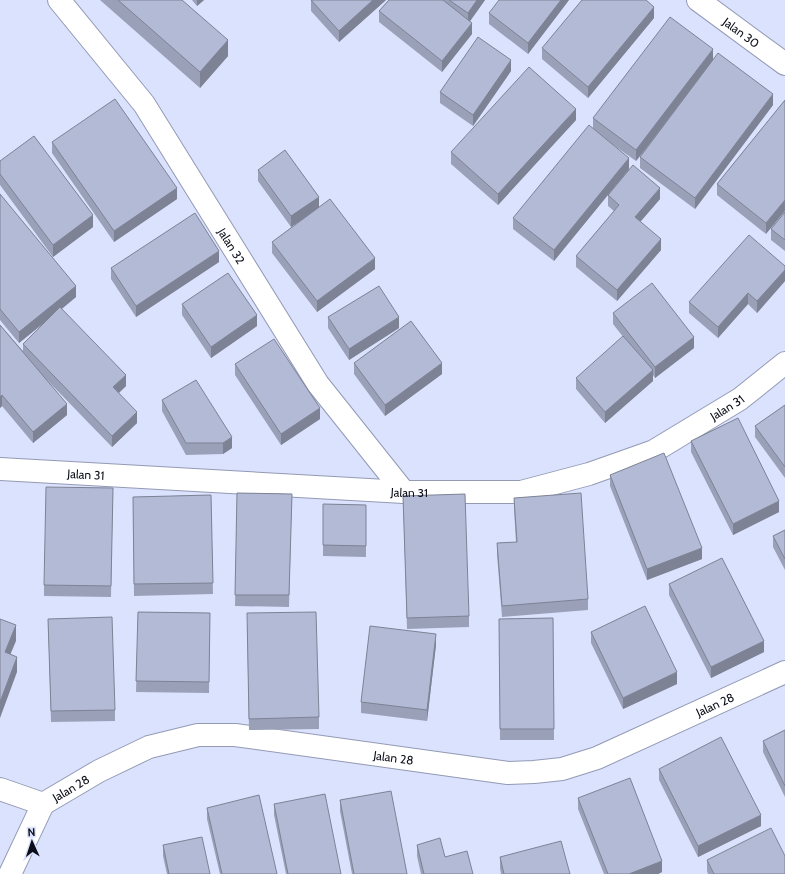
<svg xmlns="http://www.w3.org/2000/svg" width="785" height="874" font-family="Cabin,sans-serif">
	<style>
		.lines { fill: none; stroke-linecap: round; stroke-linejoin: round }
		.minor-casing { stroke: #939ab4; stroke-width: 24 }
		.minor { stroke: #fff; stroke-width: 22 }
		.wall { fill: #9aa0b7 }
		.shaded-wall { fill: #7d8295 }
		.building { fill: #b3bad5; stroke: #7d8295 }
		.labels { text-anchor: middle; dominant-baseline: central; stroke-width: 4; stroke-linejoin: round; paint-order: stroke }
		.street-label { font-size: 12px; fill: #0b0d17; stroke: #dbe2fe }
	</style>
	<rect width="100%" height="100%" fill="#dbe2fe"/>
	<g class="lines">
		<g class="minor-casing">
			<g id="minor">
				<path id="s1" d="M 59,0 L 144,104 L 318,384 L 404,492"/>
				<path id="s2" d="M 698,0 L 785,64"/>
				<path id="s3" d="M 0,469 L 404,492 L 521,492 L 589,474 L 654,451 L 740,399 L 785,363"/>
				<path d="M 0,789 L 43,804"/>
				<path id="s4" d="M 43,804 L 99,771 L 149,747 L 198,735 L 235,735 L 508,773 L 534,772 L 562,769 L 597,758 L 785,672"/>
				<path d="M 10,874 L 43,804"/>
			</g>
		</g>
		<use href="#minor" class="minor"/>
	</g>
	<path class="wall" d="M 100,0 L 182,0 L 228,56 L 200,88 Z
		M 192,0 L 204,0 L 197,6 Z
		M 311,0 L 386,0 L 339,42 L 311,11 Z
		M 389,0 L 485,0 L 470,21 L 472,34 L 442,72 L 379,22 L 379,11 Z
		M 569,0 L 528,54 L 489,24 L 489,13 Z
		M 654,18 L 588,98 L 542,59 L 542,48 Z
		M 713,59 L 773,105 L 695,209 L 640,168 L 640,157 L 645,150 L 636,161 L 605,139 L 629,169 L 660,199 L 640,222 L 661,250 L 617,301 L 576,267 L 576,256 L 614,211 L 608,206 L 608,195 L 554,261 L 513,229 L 513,218 L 593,128 L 593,118 Z
		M 511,71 L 473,126 L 440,103 L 440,92 Z
		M 785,100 L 766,234 L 717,195 L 717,184 Z
		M 576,120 L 498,205 L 451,164 L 451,152 Z
		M 52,142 L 177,199 L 114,242 L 52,153 Z
		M 0,161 L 93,227 L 53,257 L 0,185 Z
		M 258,170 L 319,207 L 375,269 L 317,312 L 272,253 L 272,242 L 307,216 L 291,227 L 258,181 Z
		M 0,194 L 76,297 L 62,309 L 126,386 L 119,393 L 137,423 L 112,447 L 47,380 L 67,415 L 33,443 L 2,406 L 0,408 L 0,325 L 23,351 L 23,344 L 46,321 L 19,343 L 0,320 Z
		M 785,212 L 785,251 L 771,240 L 771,229 Z
		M 219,262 L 136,317 L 111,279 L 111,268 Z
		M 785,266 L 785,281 L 757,313 L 748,304 L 718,338 L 689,313 L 689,302 Z
		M 182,304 L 257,326 L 211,358 L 182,315 Z
		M 613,313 L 694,348 L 655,378 L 653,375 L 653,381 L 605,423 L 576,389 L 576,378 L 624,338 L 613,324 Z
		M 328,317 L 399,328 L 349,360 L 328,328 Z
		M 354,363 L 442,374 L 385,416 L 354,374 Z
		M 235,364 L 320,419 L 281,445 L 235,375 Z
		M 162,400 L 232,448 L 223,454 L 186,455 L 162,411 Z
		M 785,405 L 785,478 L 755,437 L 755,426 Z
		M 691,441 L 779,512 L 733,535 L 691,452 Z
		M 610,475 L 702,559 L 647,580 L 610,486 Z
		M 113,488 L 111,597 L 44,596 L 44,585 Z
		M 237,493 L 292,494 L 289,607 L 235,606 Z
		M 211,495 L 213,594 L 134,596 L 133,497 Z
		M 403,496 L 469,616 L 469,627 L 407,629 Z
		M 514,498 L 588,599 L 588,610 L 502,617 L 497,554 L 497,543 L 516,542 L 514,509 Z
		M 323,504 L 366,505 L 366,557 L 323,556 Z
		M 785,530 L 785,570 L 773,547 L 773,536 Z
		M 669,584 L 764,652 L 711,678 L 669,595 Z
		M 138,612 L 210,613 L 209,693 L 136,692 Z
		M 553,618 L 554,740 L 500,740 L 499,619 Z
		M 48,619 L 115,710 L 115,721 L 51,722 Z
		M 247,624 L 319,717 L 319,729 L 249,730 Z
		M 591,632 L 677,684 L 623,709 L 591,643 Z
		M 436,645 L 427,721 L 361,713 L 361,702 Z
		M 785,730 L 785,797 L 763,752 L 763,741 Z
		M 659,769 L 761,826 L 698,857 L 659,780 Z
		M 578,798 L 662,872 L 658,874 L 604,874 L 578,809 Z
		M 340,800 L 407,874 L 352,874 L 340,811 Z
		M 274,804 L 341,874 L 286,874 L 274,815 Z
		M 207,808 L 277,874 L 220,874 L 207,819 Z
		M 163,845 L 210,874 L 167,874 L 163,856 Z
		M 417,845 L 445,857 L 473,874 L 421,874 L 417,856 Z
		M 500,857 L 570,874 L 501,874 L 500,868 Z
		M 707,860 L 785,874 L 708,874 L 707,871 Z"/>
	<path class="shaded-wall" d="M 197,0 L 204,0 L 197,6 Z
		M 373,0 L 386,0 L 339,42 L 339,31 Z
		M 477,0 L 485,0 L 468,24 L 468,13 Z
		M 561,0 L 569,0 L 528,54 L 528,43 Z
		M 654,7 L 654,18 L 588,98 L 588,87 Z
		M 472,23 L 472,34 L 442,72 L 442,61 Z
		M 228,40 L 228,56 L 200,88 L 200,72 Z
		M 713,49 L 713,60 L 636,161 L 636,150 Z
		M 511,60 L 511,71 L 473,126 L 473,115 Z
		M 773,94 L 773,105 L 695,209 L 695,198 Z
		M 576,109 L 576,120 L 498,205 L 498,194 Z
		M 629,158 L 629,169 L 554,261 L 554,250 Z
		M 177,188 L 177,199 L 114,242 L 114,231 Z
		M 660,188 L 660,199 L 635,228 L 635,217 Z
		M 319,197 L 319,208 L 291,227 L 291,216 Z
		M 785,200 L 785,211 L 766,234 L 766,223 Z
		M 93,215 L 93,227 L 53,257 L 53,245 Z
		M 661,239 L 661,250 L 617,301 L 617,290 Z
		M 219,251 L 219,262 L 136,317 L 136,306 Z
		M 375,258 L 375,269 L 317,312 L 317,301 Z
		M 785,270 L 785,281 L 757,313 L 757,301 Z
		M 76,286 L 76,297 L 19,343 L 19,332 Z
		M 748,293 L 748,304 L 718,338 L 718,327 Z
		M 257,315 L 257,326 L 211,358 L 211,347 Z
		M 399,317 L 399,328 L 349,360 L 349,349 Z
		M 694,337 L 694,348 L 655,378 L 655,367 Z
		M 442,363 L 442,374 L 385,416 L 385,405 Z
		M 653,370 L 653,381 L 605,423 L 605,412 Z
		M 126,375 L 126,386 L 113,398 L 113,387 Z
		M 2,395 L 2,406 L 0,408 L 0,397 Z
		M 67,404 L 67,415 L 33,443 L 33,432 Z
		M 320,408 L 320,419 L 281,445 L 281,434 Z
		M 137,412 L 137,423 L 112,447 L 112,436 Z
		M 232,437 L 232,448 L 223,454 L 223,443 Z
		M 779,501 L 779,512 L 733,535 L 733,524 Z
		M 702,548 L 702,559 L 647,580 L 647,569 Z
		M 16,625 L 16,641 L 5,667 L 5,652 Z
		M 436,634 L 436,645 L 427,721 L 427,710 Z
		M 764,641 L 764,652 L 711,678 L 711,667 Z
		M 17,657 L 17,672 L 0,718 L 0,702 Z
		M 677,672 L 677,684 L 623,709 L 623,698 Z
		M 761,815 L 761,826 L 698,857 L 698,846 Z
		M 662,861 L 662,872 L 658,874 L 629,874 Z"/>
	<path class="building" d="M 118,0 L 182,0 L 228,40 L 200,72 Z
		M 311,0 L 373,0 L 339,31 Z
		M 389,0 L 443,0 L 472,23 L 442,61 L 379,11 Z
		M 449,0 L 477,0 L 468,13 Z
		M 499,0 L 561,0 L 528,43 L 489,13 Z
		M 582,0 L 646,0 L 654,7 L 588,87 L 542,48 Z
		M 670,17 L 713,49 L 636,150 L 593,118 Z
		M 478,37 L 511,60 L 473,115 L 440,92 Z
		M 718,53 L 773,94 L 695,198 L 640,157 Z
		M 529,67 L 576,109 L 498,194 L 451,152 Z
		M 115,99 L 177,188 L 114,231 L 52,142 Z
		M 785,100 L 785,200 L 766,223 L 717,184 Z
		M 589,125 L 629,158 L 554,250 L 513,218 Z
		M 34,136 L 93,215 L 53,245 L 0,174 L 0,161 Z
		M 285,150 L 319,197 L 291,216 L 258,170 Z
		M 633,165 L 660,188 L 635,217 L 661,239 L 617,290 L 576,256 L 619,205 L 608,195 Z
		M 0,194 L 76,286 L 19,332 L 0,309 Z
		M 330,199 L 375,258 L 317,301 L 272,242 Z
		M 785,212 L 785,240 L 771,229 Z
		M 195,213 L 219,251 L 136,306 L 111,268 Z
		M 749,235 L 785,266 L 785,270 L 757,301 L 748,293 L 718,327 L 689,302 Z
		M 228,273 L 257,315 L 211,347 L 182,304 Z
		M 652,283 L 694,337 L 655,367 L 613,313 Z
		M 379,286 L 399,317 L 349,349 L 328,317 Z
		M 60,307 L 126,375 L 113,387 L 137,412 L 112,436 L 23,344 Z
		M 411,321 L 442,363 L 385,405 L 354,363 Z
		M 0,325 L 67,404 L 33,432 L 2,395 L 0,397 Z
		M 623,336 L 653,370 L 605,412 L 576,378 Z
		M 274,339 L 320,408 L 281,434 L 235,364 Z
		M 196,380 L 232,437 L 223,443 L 186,443 L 162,400 Z
		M 785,405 L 785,467 L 755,426 Z
		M 738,418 L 779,501 L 733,524 L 691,441 Z
		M 664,453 L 702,548 L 647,569 L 610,475 Z
		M 46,487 L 113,488 L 111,586 L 44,585 Z
		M 237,493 L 292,494 L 289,595 L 235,595 Z
		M 581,493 L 588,599 L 502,606 L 497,543 L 517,542 L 514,498 Z
		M 465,494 L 469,616 L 407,618 L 403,496 Z
		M 211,495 L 213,583 L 134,584 L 133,497 Z
		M 323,504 L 366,505 L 366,546 L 323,545 Z
		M 785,530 L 785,559 L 773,536 Z
		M 722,558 L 764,641 L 711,667 L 669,584 Z
		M 645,606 L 677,672 L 623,698 L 591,632 Z
		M 138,612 L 210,613 L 209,682 L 136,681 Z
		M 316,612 L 319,717 L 249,719 L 247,613 Z
		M 112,617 L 115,710 L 51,711 L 48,619 Z
		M 553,618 L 554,729 L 500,729 L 499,619 Z
		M 0,619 L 16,625 L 5,652 L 17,657 L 0,702 Z
		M 370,626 L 436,634 L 427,710 L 361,702 Z
		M 785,730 L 785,786 L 763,741 Z
		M 721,737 L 761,815 L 698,846 L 659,769 Z
		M 630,778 L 662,861 L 629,874 L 608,874 L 578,798 Z
		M 391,791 L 407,874 L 354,874 L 340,800 Z
		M 325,794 L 341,874 L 288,874 L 274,804 Z
		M 259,795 L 277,874 L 222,874 L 207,808 Z
		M 771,828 L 785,856 L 785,874 L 714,874 L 707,860 Z
		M 202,837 L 210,874 L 169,874 L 163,845 Z
		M 440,838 L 445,857 L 467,851 L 473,874 L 424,874 L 417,845 Z
		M 561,841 L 570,874 L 504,874 L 500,857 Z"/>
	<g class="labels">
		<g class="street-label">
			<text stroke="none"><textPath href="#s2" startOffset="54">Jalan 30</textPath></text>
			<text stroke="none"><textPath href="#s1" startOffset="301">Jalan 32</textPath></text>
			<text stroke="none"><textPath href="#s3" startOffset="746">Jalan 31</textPath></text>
			<text stroke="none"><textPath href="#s3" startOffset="86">Jalan 31</textPath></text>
			<text stroke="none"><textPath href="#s3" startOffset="410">Jalan 31</textPath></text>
			<text stroke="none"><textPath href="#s4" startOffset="704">Jalan 28</textPath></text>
			<text stroke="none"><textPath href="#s4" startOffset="368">Jalan 28</textPath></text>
			<text stroke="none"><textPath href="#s4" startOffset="32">Jalan 28</textPath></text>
		</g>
	</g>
	<g transform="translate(32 842) rotate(357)" stroke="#dbe2fe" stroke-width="3" paint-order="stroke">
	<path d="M0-3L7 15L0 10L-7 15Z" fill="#0b0d17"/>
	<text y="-6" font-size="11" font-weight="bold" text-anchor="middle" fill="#0b0d17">N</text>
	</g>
</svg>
